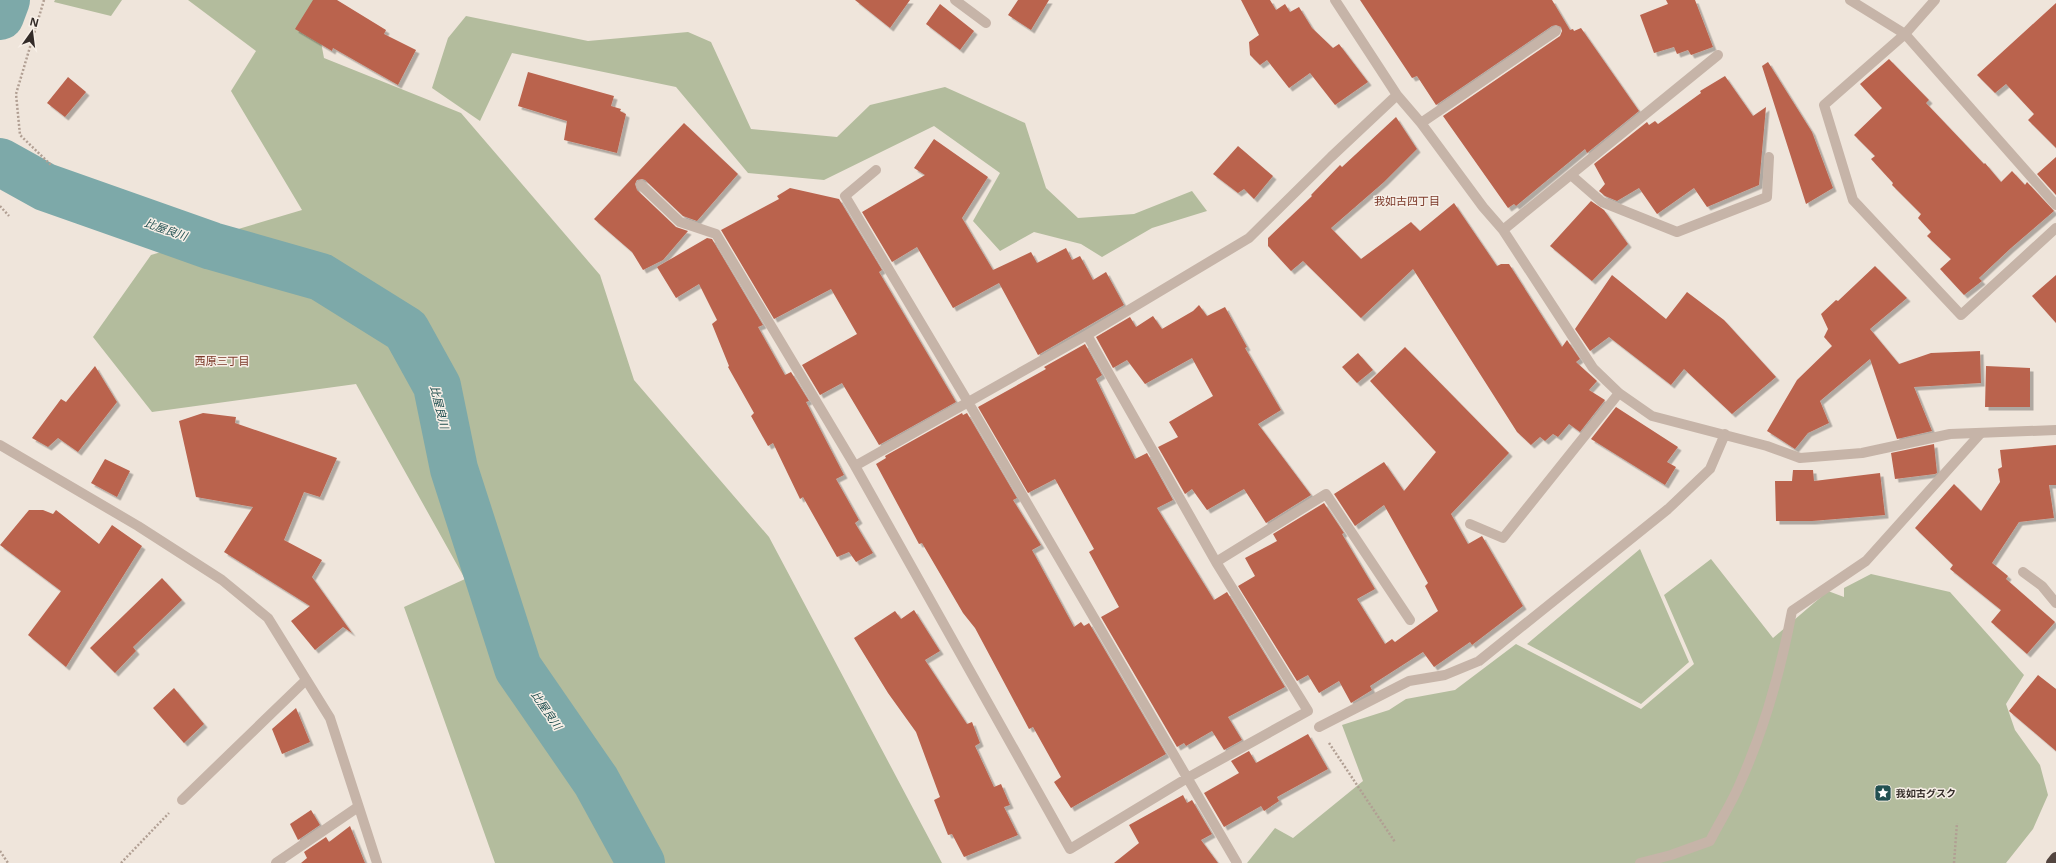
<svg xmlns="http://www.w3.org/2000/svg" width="2056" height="863" font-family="'Open Sans','Noto Sans JP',sans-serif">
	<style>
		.green { fill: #b3bc9d }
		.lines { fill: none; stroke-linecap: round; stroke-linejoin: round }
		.river { stroke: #7da9a9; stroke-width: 48 }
		.building { fill: #ba634e; filter: url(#shadow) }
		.path { stroke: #b19f93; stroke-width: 2.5; stroke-dasharray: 2 2; stroke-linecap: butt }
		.lane { stroke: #c6b4a8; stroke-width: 10 }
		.street { stroke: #c6b4a8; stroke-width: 10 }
		.highway { stroke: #53453f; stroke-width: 12 }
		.labels { text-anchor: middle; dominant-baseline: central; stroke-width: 3; stroke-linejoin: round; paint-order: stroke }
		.poi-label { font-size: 10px; font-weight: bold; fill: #332b28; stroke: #f7efe7; text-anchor: start }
		.neighbourhood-label { font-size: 11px; fill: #7b3828; stroke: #f7efe7 }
		.water-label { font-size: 11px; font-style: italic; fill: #215051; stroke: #f7efe7 }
	</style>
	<defs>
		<filter id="shadow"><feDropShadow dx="3.5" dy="3.5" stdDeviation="0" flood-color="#0004"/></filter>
	</defs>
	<rect width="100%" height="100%" fill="#efe5db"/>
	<path class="green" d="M 55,0 L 122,0 L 111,16 L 54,2 Z
		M 188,0 L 313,0 L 324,58 L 461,113 L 600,275 L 634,380 L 769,537 L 942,863 L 495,863 L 404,607 L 465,579 L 356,384 L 152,412 L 93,337 L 151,255 L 302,210 L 231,91 L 256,51 Z
		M 466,16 L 588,41 L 688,32 L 711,42 L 751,129 L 837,137 L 870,105 L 945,87 L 1025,123 L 1046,188 L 1078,218 L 1134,214 L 1192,191 L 1207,211 L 1152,228 L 1102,257 L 1081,244 L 1034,232 L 1000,251 L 973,221 L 1000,173 L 934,126 L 824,180 L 748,173 L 676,87 L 512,53 L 480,121 L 432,88 L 448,38 Z
		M 1640,549 L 1689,662 L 1641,704 L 1527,644 Z
		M 1711,559 L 1773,638 L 1828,591 L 1844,597 L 1844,588 L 1871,574 L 1950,592 L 2024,675 L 2006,704 L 2015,730 L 2040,765 L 2048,795 L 2033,829 L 2006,863 L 1247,863 L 1275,828 L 1293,838 L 1363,781 L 1342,725 L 1389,710 L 1406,699 L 1455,690 L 1516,644 L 1641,709 L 1694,664 L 1664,595 Z"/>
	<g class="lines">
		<path class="river" d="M 0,16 L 6,0
			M 0,162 L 45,187 L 212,246 L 321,277 L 406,330 L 437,386 L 454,469 L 518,668 L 596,781 L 641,863"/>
	</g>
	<path class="building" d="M 313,0 L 337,0 L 386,30 L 384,34 L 416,50 L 398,85 L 333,48 L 332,51 L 295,29 Z
		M 855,0 L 910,0 L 890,28 Z
		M 1018,0 L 1049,0 L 1031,30 L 1008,15 Z
		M 1241,0 L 1270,0 L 1276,10 L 1285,4 L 1290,12 L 1299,7 L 1312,28 L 1333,48 L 1339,44 L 1368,82 L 1335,105 L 1310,73 L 1289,88 L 1267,60 L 1260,65 L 1250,55 L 1249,42 L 1259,35 Z
		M 1360,0 L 1552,0 L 1570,30 L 1573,29 L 1574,31 L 1581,28 L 1639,111 L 1587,153 L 1585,149 L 1516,206 L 1514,204 L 1508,208 L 1443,116 L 1560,36 L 1562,31 L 1561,27 L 1556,25 L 1552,26 L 1436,105 L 1417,76 L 1412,78 Z
		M 1666,0 L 1695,0 L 1713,47 L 1691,55 L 1688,50 L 1677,54 L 1674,47 L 1654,53 L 1640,15 L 1668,4 Z
		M 2056,3 L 2056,148 L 2028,120 L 2034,114 L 2006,84 L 1995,93 L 1977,75 Z
		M 940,4 L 974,31 L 960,50 L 926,24 Z
		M 1889,59 L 1929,100 L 1926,103 L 1984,164 L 1985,163 L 2001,182 L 2012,171 L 2025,185 L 2027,182 L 2054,211 L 2011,248 L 1979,278 L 1982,281 L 1964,295 L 1940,269 L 1951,259 L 1927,236 L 1931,232 L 1918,218 L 1921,214 L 1892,185 L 1893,183 L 1871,159 L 1875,156 L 1854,135 L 1882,108 L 1860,84 Z
		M 1768,62 L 1812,132 L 1833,188 L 1806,204 L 1762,66 Z
		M 528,72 L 614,96 L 611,106 L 621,109 L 620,111 L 626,114 L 617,153 L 564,140 L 567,121 L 518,106 Z
		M 1725,76 L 1753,116 L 1766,107 L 1759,185 L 1707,207 L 1694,188 L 1657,214 L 1639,188 L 1617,201 L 1605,196 L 1599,191 L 1605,184 L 1594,164 L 1647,122 L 1649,125 L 1655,121 L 1658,124 L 1701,93 L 1700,91 Z
		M 68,77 L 86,92 L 65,117 L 47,103 Z
		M 1396,117 L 1417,149 L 1384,182 L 1331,228 L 1361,259 L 1411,222 L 1420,231 L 1454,203 L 1497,266 L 1501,264 L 1509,264 L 1562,347 L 1567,340 L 1580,359 L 1576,362 L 1597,381 L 1589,390 L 1605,400 L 1580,432 L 1569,424 L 1558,437 L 1553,434 L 1545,441 L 1540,437 L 1531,445 L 1517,432 L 1413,269 L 1361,318 L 1303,261 L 1291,271 L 1268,246 L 1268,238 L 1312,196 L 1311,195 L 1340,165 L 1342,167 Z
		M 684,123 L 738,174 L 697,221 L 683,216 L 645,180 L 642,179 L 637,180 L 635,184 L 637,190 L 676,227 L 688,231 L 663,260 L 643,270 L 632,252 L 594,219 Z
		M 934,139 L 988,177 L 962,218 L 993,270 L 1031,252 L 1037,263 L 1066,248 L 1072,260 L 1080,256 L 1093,280 L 1106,272 L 1124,305 L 1038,355 L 999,283 L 953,308 L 917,247 L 892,262 L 862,212 L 925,175 L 914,168 Z
		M 1238,146 L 1273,176 L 1254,199 L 1244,189 L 1238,193 L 1213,174 Z
		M 2056,157 L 2056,195 L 2037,174 Z
		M 790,188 L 839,199 L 882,270 L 879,272 L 956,402 L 879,445 L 842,383 L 820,395 L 802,365 L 857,334 L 831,289 L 774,319 L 721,230 L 779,199 L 777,196 Z
		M 1591,201 L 1604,210 L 1628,244 L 1592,281 L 1550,246 Z
		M 707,238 L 712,239 L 763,325 L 758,327 L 785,375 L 791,372 L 809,401 L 806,402 L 844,475 L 836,479 L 859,520 L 855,523 L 873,553 L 856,562 L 849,552 L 837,557 L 803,497 L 800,499 L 773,443 L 768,446 L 751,416 L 754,413 L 728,367 L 729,366 L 712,324 L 717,320 L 699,284 L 676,298 L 657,267 Z
		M 1875,266 L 1907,298 L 1870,329 L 1899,364 L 1931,353 L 1980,351 L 1981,383 L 1914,387 L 1932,431 L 1897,439 L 1870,359 L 1820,401 L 1829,423 L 1808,433 L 1795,449 L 1767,431 L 1797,380 L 1832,346 L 1824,337 L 1828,329 L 1821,314 L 1836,300 L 1838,301 Z
		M 1612,275 L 1666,319 L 1687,292 L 1724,320 L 1776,377 L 1732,414 L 1684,369 L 1671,385 L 1609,337 L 1590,351 L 1575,329 Z
		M 2056,275 L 2056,323 L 2032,296 Z
		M 1199,305 L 1207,316 L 1225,307 L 1247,347 L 1245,348 L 1281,410 L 1258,424 L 1311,495 L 1266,523 L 1244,489 L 1207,510 L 1192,489 L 1185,494 L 1158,447 L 1178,437 L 1169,422 L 1213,396 L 1192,358 L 1145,384 L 1127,360 L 1113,368 L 1096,337 L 1130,317 L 1136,327 L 1153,316 L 1162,329 L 1193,311 Z
		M 1085,344 L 1102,375 L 1096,379 L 1135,459 L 1147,453 L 1173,500 L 1157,508 L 1214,600 L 1227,592 L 1285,687 L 1228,717 L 1242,740 L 1224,750 L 1212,731 L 1186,746 L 1184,743 L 1177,747 L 1101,617 L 1119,607 L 1089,552 L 1094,549 L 1055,479 L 1028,493 L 978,407 L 1046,369 L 1044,367 Z
		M 1405,347 L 1509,453 L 1451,514 L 1468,544 L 1482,536 L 1523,606 L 1472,645 L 1470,642 L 1434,667 L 1423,652 L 1370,686 L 1372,690 L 1351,703 L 1339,681 L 1319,693 L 1308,675 L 1297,681 L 1238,586 L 1255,576 L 1245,558 L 1277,541 L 1273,534 L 1324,503 L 1344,533 L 1342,534 L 1375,589 L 1357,599 L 1385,644 L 1392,639 L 1395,642 L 1438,611 L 1425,586 L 1428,583 L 1384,505 L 1355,526 L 1334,494 L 1384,462 L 1404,491 L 1436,452 L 1370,381 Z
		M 1358,353 L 1373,370 L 1357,383 L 1342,367 Z
		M 95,366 L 117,402 L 78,452 L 58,438 L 48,447 L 32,438 L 61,399 L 66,402 Z
		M 1986,366 L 2030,368 L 2030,407 L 1985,407 Z
		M 1616,407 L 1678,447 L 1667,462 L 1676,467 L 1665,485 L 1591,439 Z
		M 203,413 L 236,417 L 235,423 L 337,458 L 320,497 L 304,492 L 284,540 L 322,560 L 312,577 L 352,633 L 343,627 L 315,650 L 291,621 L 310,606 L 224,552 L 253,507 L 196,497 L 179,421 Z
		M 962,413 L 963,415 L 967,413 L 1017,498 L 1013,500 L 1041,545 L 1032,550 L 1074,627 L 1081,622 L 1084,626 L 1089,623 L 1166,754 L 1071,808 L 1054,782 L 1061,777 L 1033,727 L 1029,729 L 975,628 L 963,613 L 922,543 L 919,544 L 876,464 L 886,458 L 885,456 Z
		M 1934,444 L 1937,473 L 1935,474 L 1895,479 L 1891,453 Z
		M 2056,445 L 2056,485 L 2049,485 L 2054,518 L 2019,522 L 1992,563 L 2008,576 L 2006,579 L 2055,622 L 2027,654 L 1991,622 L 2001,610 L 1950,569 L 1953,565 L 1915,528 L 1954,484 L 1981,511 L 2000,482 L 1998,469 L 2002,467 L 2000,450 Z
		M 105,459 L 130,471 L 117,497 L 91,483 Z
		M 1793,470 L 1813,470 L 1814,481 L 1880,473 L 1885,515 L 1812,521 L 1776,521 L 1775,481 L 1792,481 Z
		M 29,510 L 43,510 L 53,514 L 56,510 L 99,544 L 112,525 L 142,546 L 66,667 L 28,635 L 61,591 L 0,545 Z
		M 162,578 L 182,600 L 133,647 L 136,651 L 115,673 L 90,648 Z
		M 914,610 L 940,651 L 925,660 L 967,724 L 972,722 L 980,743 L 975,746 L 994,787 L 1001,784 L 1010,805 L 1004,807 L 1018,835 L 964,857 L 952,834 L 948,835 L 934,800 L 940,797 L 916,732 L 888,693 L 854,638 L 895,611 L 901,619 Z
		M 2038,675 L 2056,689 L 2056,751 L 2009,711 Z
		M 174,688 L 204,724 L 184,743 L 153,708 Z
		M 296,708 L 310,742 L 282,754 L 272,729 Z
		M 1308,734 L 1328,769 L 1277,797 L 1279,801 L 1264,811 L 1261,806 L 1224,827 L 1204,793 L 1239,773 L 1231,761 L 1249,751 L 1256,763 Z
		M 1183,795 L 1187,803 L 1192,800 L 1212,834 L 1201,840 L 1218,863 L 1114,863 L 1139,843 L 1129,825 Z
		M 311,810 L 320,825 L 298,840 L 290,824 Z
		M 350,826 L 365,863 L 301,863 L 307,858 L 304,852 L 326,837 L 329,842 Z"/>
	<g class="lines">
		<path class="path" d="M 44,0 L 16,94 L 20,135 L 51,165
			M 0,206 L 9,216
			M 1329,743 L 1395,842
			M 0,851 L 8,863
			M 121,863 L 169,813
			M 1954,863 L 1957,823"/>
		<path class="lane" d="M 182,800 L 306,680
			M 276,863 L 358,807
			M 1640,863 L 1671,855 L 1710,841 C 1720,821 1733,801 1741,781 C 1765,727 1781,669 1792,611 L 1866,561 L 1981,433"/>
		<path class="street" d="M 955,0 L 986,23
			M 1335,0 L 1397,95 L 1421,123 L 1483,207 L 1503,230 L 1593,368 L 1619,393 L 1652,416 L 1767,446 L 1800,458 L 1862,453 L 1950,434 L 2056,430
			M 1850,0 L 1905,34 L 2056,205
			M 1935,0 L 1905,34 L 1824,105 L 1853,200 L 1961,315 L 2056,228
			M 1421,123 L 1556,31
			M 876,170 L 845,196 L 968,402 L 1237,863
			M 1571,175 L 1602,202 L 1677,232 L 1767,197 L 1769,157
			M 641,185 L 680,222 L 716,234 L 855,466 L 1070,849 L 1189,777 L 1308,711 L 1216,562 L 1087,335
			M 1503,230 L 1718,55
			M 0,445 L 138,526 L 222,580 L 268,618 L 330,718 L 377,863
			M 855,466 L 1087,335 L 1249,238 L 1331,157 L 1397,95
			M 1470,524 L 1503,538 L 1619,393
			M 1216,562 L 1326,494 L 1410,620
			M 2023,572 L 2042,586 L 2056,603
			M 1319,727 L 1409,681 L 1445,675 L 1479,661 L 1668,509 L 1710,469 L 1725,434"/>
		<path class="highway" d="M 2052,863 L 2056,858"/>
	</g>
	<defs>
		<g id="sight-square" transform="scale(0.9)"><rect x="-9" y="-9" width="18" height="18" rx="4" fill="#215051" stroke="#f7efe7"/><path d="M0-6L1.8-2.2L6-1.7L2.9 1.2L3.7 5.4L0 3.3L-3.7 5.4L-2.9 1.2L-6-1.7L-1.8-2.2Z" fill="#fff"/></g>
	</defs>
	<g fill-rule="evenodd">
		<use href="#sight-square" x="1883" y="793"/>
	</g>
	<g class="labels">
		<g class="poi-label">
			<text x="1896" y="793">我如古グスク</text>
		</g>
		<g class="neighbourhood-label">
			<text x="1407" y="200">我如古四丁目</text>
			<text x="222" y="360">西原三丁目</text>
		</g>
		<g class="water-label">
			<text transform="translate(166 229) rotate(19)">比屋良川</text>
			<text transform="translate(440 407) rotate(76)">比屋良川</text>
			<text transform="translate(547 710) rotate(55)">比屋良川</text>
		</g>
	</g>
	<g transform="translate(32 32) rotate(14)" stroke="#f7efe7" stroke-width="3" paint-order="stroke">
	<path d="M0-3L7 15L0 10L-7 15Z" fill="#332b28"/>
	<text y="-6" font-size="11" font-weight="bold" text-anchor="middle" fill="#332b28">N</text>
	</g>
</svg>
